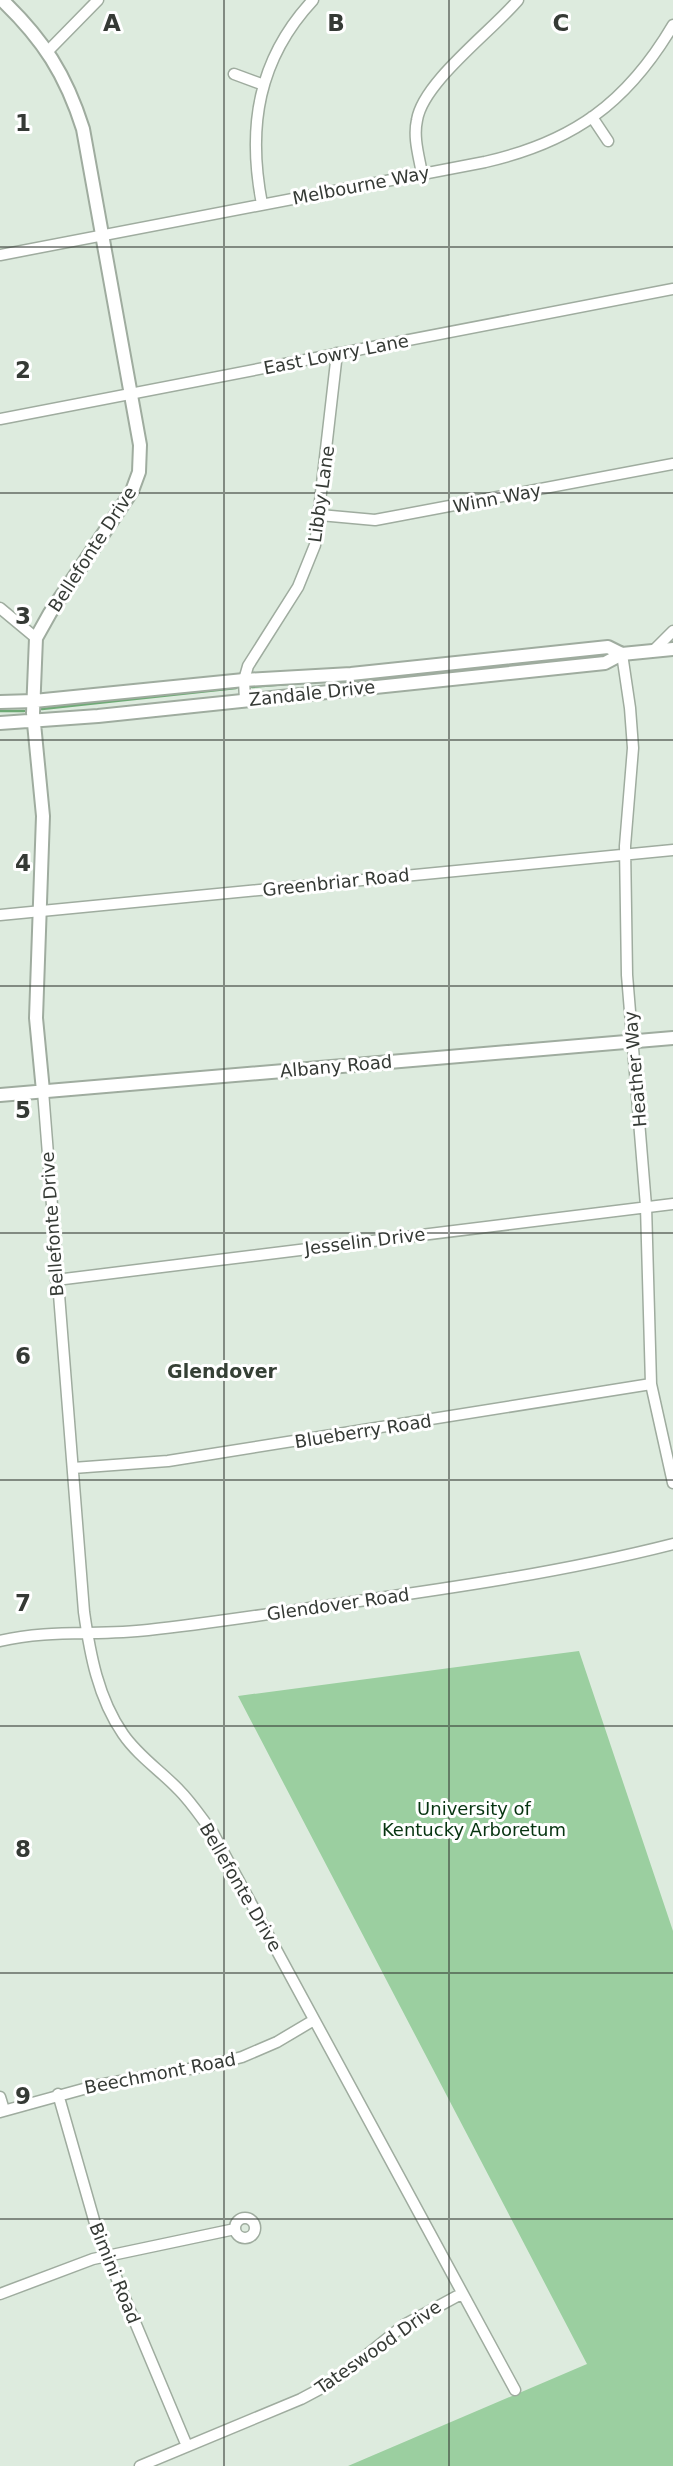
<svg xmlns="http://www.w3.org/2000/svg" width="673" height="2466" font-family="'DejaVu Sans',sans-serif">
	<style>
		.green { fill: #9bcfa0 }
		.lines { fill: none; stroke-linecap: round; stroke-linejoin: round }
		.stream { stroke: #6eaa75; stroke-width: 2.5 }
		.minor-casing { stroke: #9fac9f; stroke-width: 13 }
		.tertiary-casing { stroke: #9fac9f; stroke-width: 16 }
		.minor { stroke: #fff; stroke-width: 10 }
		.tertiary { stroke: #fff; stroke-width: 12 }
		.grid { fill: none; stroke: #353a35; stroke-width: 2; stroke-opacity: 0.55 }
		.labels { text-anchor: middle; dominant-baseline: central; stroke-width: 6; stroke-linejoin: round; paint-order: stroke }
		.street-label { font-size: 18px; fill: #353a35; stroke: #fff }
		.park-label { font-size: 18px; fill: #063410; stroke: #fff }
		.neighbourhood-label { font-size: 19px; font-weight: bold; fill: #354035; stroke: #fff }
		.grid-label { font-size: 23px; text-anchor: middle; font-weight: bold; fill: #353a35; stroke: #fff; stroke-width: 6; stroke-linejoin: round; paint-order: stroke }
	</style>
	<rect width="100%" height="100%" fill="#ddebde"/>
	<path class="green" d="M 579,1651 L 673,1931 L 673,2466 L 348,2466 L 587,2364 L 238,1696 Z"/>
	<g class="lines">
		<path class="stream" d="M 463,668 L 606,655
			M 252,687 L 310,682
			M 42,709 L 236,688
			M 0,711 L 24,711"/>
		<g class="minor-casing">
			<path id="minor" d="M 48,51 L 98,0
				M 234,74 L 264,85
				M 592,117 L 608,141
				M 422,174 C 419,156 413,138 417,120 C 423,82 492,31 518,0
				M 262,204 C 247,127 258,59 313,0
				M 0,255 L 485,162 C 573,142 627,103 673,25
				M 0,419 L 673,289
				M 320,515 L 375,520 L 673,464
				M 0,608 L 36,638
				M 653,651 L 673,631
				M 622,654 L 630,708 L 633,748 L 625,846 L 627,975 L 646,1206 L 651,1384 L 673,1483
				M 245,700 L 244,680 L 248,666 L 298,587 L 315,545 L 337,353
				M 0,915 L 673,850
				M 43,1091 L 84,1612 C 90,1654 98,1698 123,1734 C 138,1756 161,1771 179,1790 C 192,1803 202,1819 213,1833 L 515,2390
				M 56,1280 L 673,1204
				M 73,1468 L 168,1461 L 651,1384
				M 0,1641 C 49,1629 99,1636 148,1630 C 212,1623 275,1613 338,1604 C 451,1588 563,1572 673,1544
				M 58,2094 L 98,2234 L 187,2446
				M 0,2097 L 4,2110
				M 0,2112 L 98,2085 L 212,2065 L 242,2057 L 277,2042 L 314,2020
				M235 2228a10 10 0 1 1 20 0a10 10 0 1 1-20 0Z
				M 0,2294 L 93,2259 L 235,2229
				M 140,2466 L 301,2399 L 333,2382 L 404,2325 L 461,2294"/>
		</g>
		<g class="tertiary-casing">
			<path id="tertiary" d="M 2,0 C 43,39 66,75 83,129 L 140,445 L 139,472 L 132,491 L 50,613 L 36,638 L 33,713 L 43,816 L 36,1018 L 43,1091
				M 0,702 L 34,701 L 244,680 L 351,674 L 608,647 L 622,654
				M 0,723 L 98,716 L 605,663 L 622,654 L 673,649
				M 0,1095 L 673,1038"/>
		</g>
		<use href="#minor" class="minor"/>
		<use href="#tertiary" class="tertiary"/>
	</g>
	<path class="grid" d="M 224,0 L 224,2466M 449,0 L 449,2466M 0,247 L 673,247M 0,493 L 673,493M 0,740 L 673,740M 0,986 L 673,986M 0,1233 L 673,1233M 0,1480 L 673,1480M 0,1726 L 673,1726M 0,1973 L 673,1973M 0,2219 L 673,2219"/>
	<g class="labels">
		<g class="street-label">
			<text transform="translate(361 185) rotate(-11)">Melbourne Way</text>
			<text transform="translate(336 354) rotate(-11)">East Lowry Lane</text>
			<text transform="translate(321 494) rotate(-82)">Libby Lane</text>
			<text transform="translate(497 498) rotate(-11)">Winn Way</text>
			<text transform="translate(92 549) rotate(-57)">Bellefonte Drive</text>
			<text transform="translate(312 693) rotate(-6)">Zandale Drive</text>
			<text transform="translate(336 882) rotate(-6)">Greenbriar Road</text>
			<text transform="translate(336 1066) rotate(-5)">Albany Road</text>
			<text transform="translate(635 1069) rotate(-95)">Heather Way</text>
			<text transform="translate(52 1224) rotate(-94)">Bellefonte Drive</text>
			<text transform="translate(365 1241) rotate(-7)">Jesselin Drive</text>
			<text transform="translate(363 1431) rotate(-9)">Blueberry Road</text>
			<text transform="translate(338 1604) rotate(-8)">Glendover Road</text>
			<text transform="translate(241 1887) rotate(60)">Bellefonte Drive</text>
			<text transform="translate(160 2073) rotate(-11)">Beechmont Road</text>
			<text transform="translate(115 2273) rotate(68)">Bimini Road</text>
			<text transform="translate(378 2347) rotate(-35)">Tateswood Drive</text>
		</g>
		<g class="park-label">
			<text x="474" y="1808">University of<tspan x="474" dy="21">Kentucky Arboretum</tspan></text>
		</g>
		<g class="neighbourhood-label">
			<text x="222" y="1371">Glendover</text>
		</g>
	</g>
	<g class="grid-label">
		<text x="112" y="31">A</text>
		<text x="336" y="31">B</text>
		<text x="561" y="31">C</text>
		<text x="23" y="131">1</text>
		<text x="23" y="378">2</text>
		<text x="23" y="624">3</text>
		<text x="23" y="871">4</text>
		<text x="23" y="1118">5</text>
		<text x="23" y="1364">6</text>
		<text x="23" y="1611">7</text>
		<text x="23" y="1857">8</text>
		<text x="23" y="2104">9</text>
	</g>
</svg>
